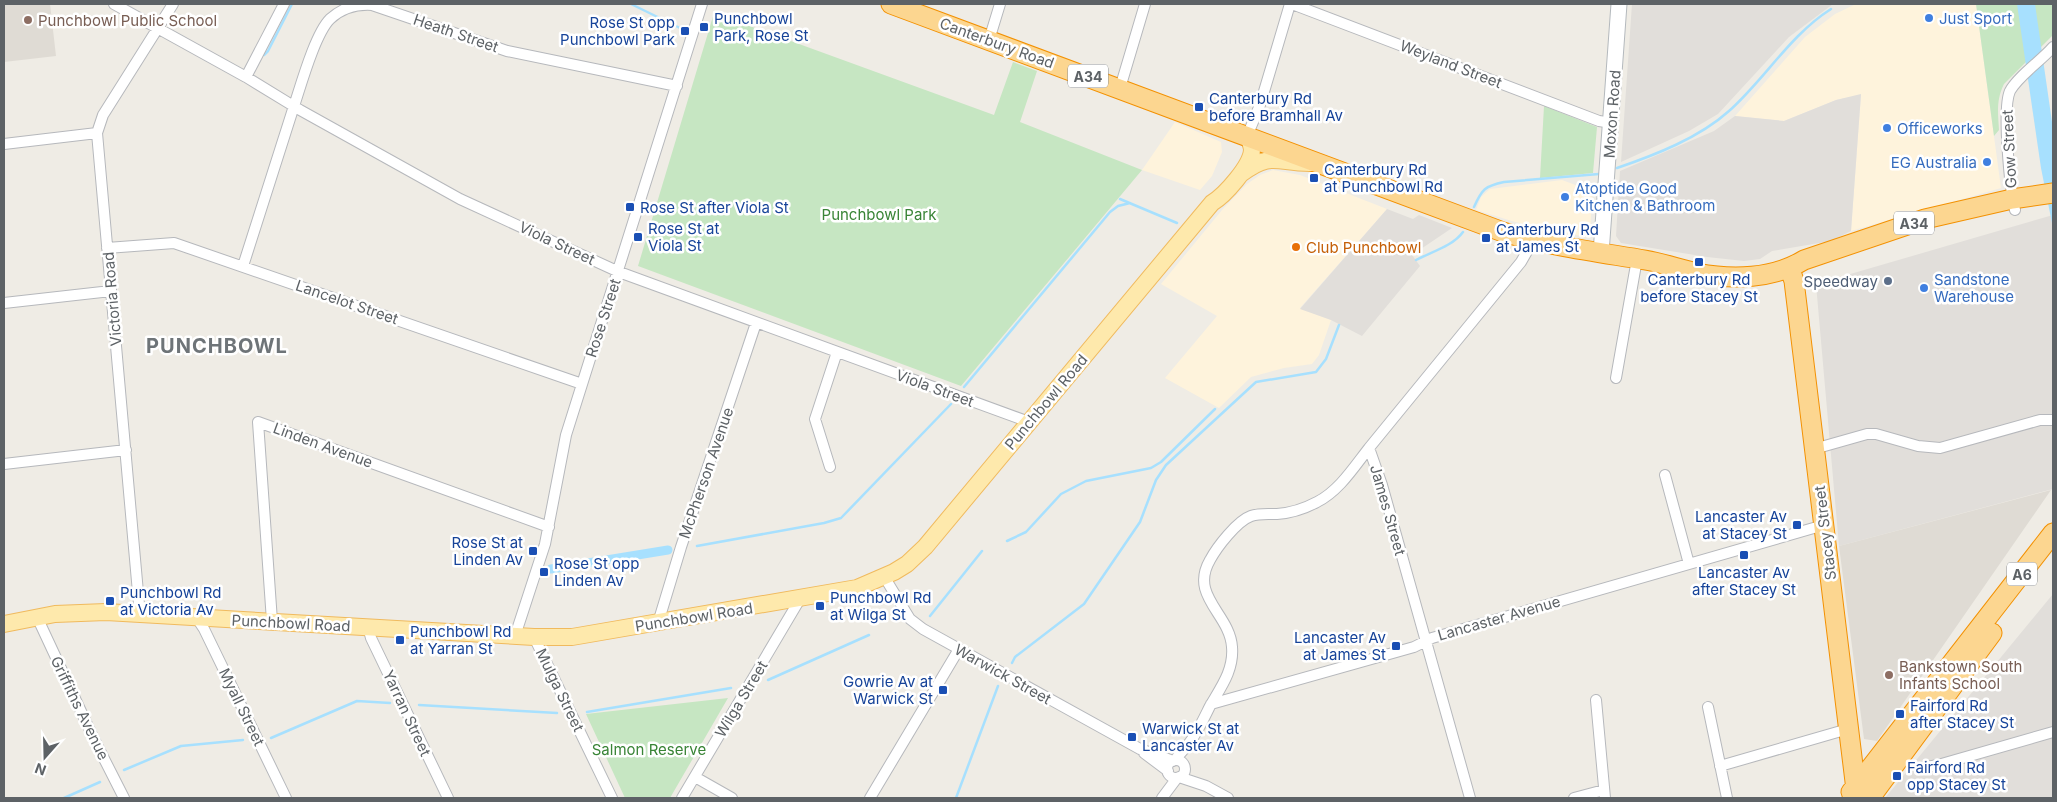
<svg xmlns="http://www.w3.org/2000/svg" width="2057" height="802" font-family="Inter,sans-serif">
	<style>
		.commercial { fill: #fef3dc }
		.industrial { fill: #e1deda }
		.education { fill: #dfdbd4 }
		.green { fill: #c6e6c2 }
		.water { fill: #a7e0fe }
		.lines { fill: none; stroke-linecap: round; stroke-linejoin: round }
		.stream { stroke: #a7e0fe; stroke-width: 2.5 }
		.canal { stroke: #a7e0fe; stroke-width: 9 }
		.street-casing { stroke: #b6b8bc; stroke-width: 12 }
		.secondary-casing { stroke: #b4b9bd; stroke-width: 17 }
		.primary-casing { stroke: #f0ba5e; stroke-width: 18 }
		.highway-casing { stroke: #f39102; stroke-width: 21 }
		.street { stroke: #fff; stroke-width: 10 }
		.secondary { stroke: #fff; stroke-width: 15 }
		.primary { stroke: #fee9ac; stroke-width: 16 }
		.highway { stroke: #fcd690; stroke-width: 19 }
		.shop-dot { fill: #3f7fe0; stroke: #fff; stroke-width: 2 }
		.education-dot { fill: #8d6e63; stroke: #fff; stroke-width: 2 }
		.transit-dot { fill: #1a4fb4; stroke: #fff; stroke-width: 2 }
		.food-dot { fill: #e8710a; stroke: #fff; stroke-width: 2 }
		.service-dot { fill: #5c6f8a; stroke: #fff; stroke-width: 2 }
		.labels { text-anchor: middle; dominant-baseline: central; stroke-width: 5; stroke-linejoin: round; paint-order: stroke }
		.shield { fill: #fff; stroke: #8e9194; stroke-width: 1 }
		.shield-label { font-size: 14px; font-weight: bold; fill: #5d6266 }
		.transit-label { font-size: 15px; fill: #164399; stroke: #fff; text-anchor: start }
		.shop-label { font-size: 15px; fill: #366cbe; stroke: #fff; text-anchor: start }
		.education-label { font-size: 15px; fill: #785e54; stroke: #fff; text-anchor: start }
		.street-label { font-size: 15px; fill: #5d6266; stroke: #fff }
		.park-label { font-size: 15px; fill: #398436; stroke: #fff }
		.food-label { font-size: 15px; fill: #c56008; stroke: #fff; text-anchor: start }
		.service-label { font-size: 15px; fill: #4e5e75; stroke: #fff; text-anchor: end }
		.district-label { font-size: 20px; font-weight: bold; letter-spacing: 1px; fill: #6e7478; stroke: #fff }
	</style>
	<rect width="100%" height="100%" fill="#efece5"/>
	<path class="commercial" d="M 1856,4 L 1976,4 L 2001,188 L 1851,231 L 1861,95 L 1836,100 L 1784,121 L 1735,116 L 1805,37 L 1835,14 Z
		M 1175,122 L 1221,142 L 1222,152 L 1212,176 L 1200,190 L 1142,170 Z
		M 1273,170 L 1300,175 L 1387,209 L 1300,308 L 1331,320 L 1319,355 L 1312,364 L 1284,368 L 1251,377 L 1219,408 L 1165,378 L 1217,316 L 1161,284 L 1222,210 L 1247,184 L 1260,175 Z
		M 1562,180 L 1592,191 L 1590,238 L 1515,222 L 1476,210 L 1481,197 L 1490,189 Z"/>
	<path class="industrial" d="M 1632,4 L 1833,4 L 1789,37 L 1718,114 L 1689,131 L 1621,162 Z
		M 1861,94 L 1851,231 L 1831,241 L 1772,251 L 1760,259 L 1744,261 L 1707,257 L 1621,243 L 1616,236 L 1620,171 L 1714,131 L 1735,116 L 1784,121 L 1836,100 Z
		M 1387,209 L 1413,219 L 1419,215 L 1452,228 L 1412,255 L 1420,266 L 1362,336 L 1331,320 L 1300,309 Z
		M 2053,215 L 2053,489 L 1839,546 L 1816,284 Z
		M 2053,594 L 2053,798 L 1885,798 Z"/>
	<path class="education" d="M 4,4 L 50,4 L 56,56 L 4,62 Z
		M 2051,490 L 1877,741 L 1864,739 L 1839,546 Z"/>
	<path class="green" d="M 1976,4 L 2053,4 L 2053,35 L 2004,84 C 1996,100 1998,113 1999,130 L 1994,136 Z
		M 714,13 L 994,115 L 1013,62 L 1037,71 L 1020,122 L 1142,170 L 961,386 L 638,266 Z
		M 1544,106 L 1597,127 L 1593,173 L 1540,178 Z
		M 728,698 L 670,798 L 625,798 L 586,714 Z"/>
	<path class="water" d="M 2017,4 L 2035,4 L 2053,129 L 2053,228 L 2041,168 Z"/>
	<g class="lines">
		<path class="stream" d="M 631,4 L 680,28
			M 264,55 L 268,51 L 292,4
			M 1617,168 C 1655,155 1699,138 1729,111 C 1765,79 1790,35 1831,9
			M 1120,199 L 1177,223
			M 1474,207 C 1482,189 1485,186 1504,182 L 1599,174
			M 1416,260 C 1431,252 1453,246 1463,232
			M 964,387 L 1110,212 L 1118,206 L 1130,203
			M 1007,541 L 1026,532 L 1061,494 L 1086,481 L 1151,468 L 1161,462 L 1215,409
			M 697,546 L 824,523 L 841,518 L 951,404
			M 930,616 L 982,551
			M 1012,663 L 1015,657 L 1084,604 L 1140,522 L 1156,480 L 1166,465 L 1256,382 L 1316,372 L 1326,359 L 1339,325
			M 768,680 L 869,635
			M 419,705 L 557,713
			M 587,712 L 731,688
			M 271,738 L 357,701 L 390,703
			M 124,770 L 181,746 L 243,740
			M 64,798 L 100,782
			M 956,798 L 998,686"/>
		<path class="canal" d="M 551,569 L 668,550"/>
		<g class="street-casing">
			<path id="street" d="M 114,4 L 246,77 L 300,110 L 460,199 L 619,272 L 1029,422
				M 1292,4 L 1599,121 L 1612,123
				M 989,40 L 1000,4
				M 246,77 L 284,4
				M 1120,88 L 1145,4
				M 1249,139 L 1250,129 L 1260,105 L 1290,4
				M 4,144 L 97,133
				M 2015,210 C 2010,189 2002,108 2010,91 C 2018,76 2041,61 2053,47
				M 107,248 L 174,243 L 582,384
				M 243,266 C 260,213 277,160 294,106 C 301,85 315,34 330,19 C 342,8 356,4 372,5 L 507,51 L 677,86
				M 4,303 L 111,291
				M 1616,378 L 1637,259
				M 1814,449 L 1867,434 L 1876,434 L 1918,446 L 1940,448 L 2040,420 L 2053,420
				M 4,464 L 126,450
				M 830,467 L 815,419 L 837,352
				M 1665,475 L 1689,564
				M 885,578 L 910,619 L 923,629 L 1140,749 L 1173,761
				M 140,615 L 97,133 L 103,115 L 173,4
				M 37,617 L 93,737 L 124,798
				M 196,617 L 204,629 L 286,798
				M 272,621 L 258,422 L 549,527
				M 658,623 L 681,547 L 756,323
				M 368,627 L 371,638 L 448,798
				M 515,636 L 545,544 L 566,435 L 702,4
				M 534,637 L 612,798
				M 1596,700 L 1605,798
				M 1211,704 L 1414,647 L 1432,638 L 1824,525
				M 1708,707 L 1727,798
				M 1144,753 L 1168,771
				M 1175,760 C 1181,752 1189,745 1194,736 C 1200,727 1205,716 1210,706 C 1221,687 1234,670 1232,647 C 1230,614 1189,596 1210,560 C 1217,547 1237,521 1251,516 C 1259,513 1268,514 1277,514 C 1291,513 1304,509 1317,502 C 1339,491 1354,467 1369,448
				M1167 769a9 9 0 1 1 18 0a9 9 0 1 1-18 0Z
				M 1720,766 L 1848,729
				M 1921,768 L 1938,765 L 2053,732
				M 695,777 L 732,798
				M 1179,777 L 1206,786 L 1228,798
				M 682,798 L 800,599
				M 870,798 L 959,649
				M 1162,798 L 1177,778
				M 1470,798 L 1382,485 L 1369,448 L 1521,262 L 1533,241
				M 1574,798 L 1604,790"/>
		</g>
		<g class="secondary-casing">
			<path id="secondary" d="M 1601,253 L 1619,4"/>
		</g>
		<g class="primary-casing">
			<path id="primary" d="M 1241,174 C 1272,150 1278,164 1312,163
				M 4,624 L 55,614 L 106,612 L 534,637 L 572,637 L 857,588 L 894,572 L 907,564 L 925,547 L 1212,203 C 1225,195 1251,166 1252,150 C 1252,147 1250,142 1249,139"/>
		</g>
		<g class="highway-casing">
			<path id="highway" d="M 891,4 L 1503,232 C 1549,246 1597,252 1645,260 C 1663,263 1679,269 1697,273 C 1732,280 1773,279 1804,260 L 1925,219 L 2012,199 L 2053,193
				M 1790,269 L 1794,281 L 1857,798
				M 1851,792 L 1868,771 L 2053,533
				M 1870,798 L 1992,633"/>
		</g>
		<use href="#street" class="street"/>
		<use href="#secondary" class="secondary"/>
		<use href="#primary" class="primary"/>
		<use href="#highway" class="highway"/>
	</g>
	<g class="shop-dot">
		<circle cx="1929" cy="18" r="5"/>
		<circle cx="1887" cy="128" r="5"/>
		<circle cx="1987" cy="162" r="5"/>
		<circle cx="1565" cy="197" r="5"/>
		<circle cx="1924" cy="288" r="5"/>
	</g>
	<g class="education-dot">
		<circle cx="28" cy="20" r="5"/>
		<circle cx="1889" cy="675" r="5"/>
	</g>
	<g class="transit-dot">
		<rect x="699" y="22" width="10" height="10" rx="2.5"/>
		<rect x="680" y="26" width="10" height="10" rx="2.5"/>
		<rect x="1194" y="102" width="10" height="10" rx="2.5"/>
		<rect x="1309" y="173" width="10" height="10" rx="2.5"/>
		<rect x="625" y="202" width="10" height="10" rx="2.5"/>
		<rect x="633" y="232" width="10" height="10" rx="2.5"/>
		<rect x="1481" y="233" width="10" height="10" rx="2.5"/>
		<rect x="1694" y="257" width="10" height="10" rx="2.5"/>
		<rect x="1792" y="520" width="10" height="10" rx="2.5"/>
		<rect x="528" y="546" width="10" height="10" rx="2.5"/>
		<rect x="1739" y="550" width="10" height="10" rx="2.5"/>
		<rect x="539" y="567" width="10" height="10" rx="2.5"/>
		<rect x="105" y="596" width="10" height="10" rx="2.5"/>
		<rect x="815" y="601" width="10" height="10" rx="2.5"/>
		<rect x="395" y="635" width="10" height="10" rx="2.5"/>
		<rect x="1391" y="641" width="10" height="10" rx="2.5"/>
		<rect x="938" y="685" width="10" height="10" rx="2.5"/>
		<rect x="1895" y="709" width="10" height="10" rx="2.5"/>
		<rect x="1127" y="732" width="10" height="10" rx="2.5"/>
		<rect x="1892" y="771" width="10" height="10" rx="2.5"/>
	</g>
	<circle class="food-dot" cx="1296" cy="247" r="5"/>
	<circle class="service-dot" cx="1888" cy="281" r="5"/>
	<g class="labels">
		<g class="shield">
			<rect x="1068" y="64.5" width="40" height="23" rx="4"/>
			<rect x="1894" y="211.5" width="40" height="23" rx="4"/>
			<rect x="2007" y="562.5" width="30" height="23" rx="4"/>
		</g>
		<g class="shield-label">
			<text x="1088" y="76">A34</text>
			<text x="1914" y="223">A34</text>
			<text x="2022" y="574">A6</text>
		</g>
		<g class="transit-label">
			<text x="714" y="18">Punchbowl<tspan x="714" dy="17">Park, Rose St</tspan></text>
			<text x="675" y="22" text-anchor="end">Rose St opp<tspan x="675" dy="17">Punchbowl Park</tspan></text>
			<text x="1209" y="98">Canterbury Rd<tspan x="1209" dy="17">before Bramhall Av</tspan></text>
			<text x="1324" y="169">Canterbury Rd<tspan x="1324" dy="17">at Punchbowl Rd</tspan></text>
			<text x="640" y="207">Rose St after Viola St</text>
			<text x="648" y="228">Rose St at<tspan x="648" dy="17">Viola St</tspan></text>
			<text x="1496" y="229">Canterbury Rd<tspan x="1496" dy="17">at James St</tspan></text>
			<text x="1699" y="279" text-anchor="middle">Canterbury Rd<tspan x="1699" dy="17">before Stacey St</tspan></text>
			<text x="1787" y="516" text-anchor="end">Lancaster Av<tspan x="1787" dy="17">at Stacey St</tspan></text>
			<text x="523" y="542" text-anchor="end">Rose St at<tspan x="523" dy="17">Linden Av</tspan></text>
			<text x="554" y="563">Rose St opp<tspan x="554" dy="17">Linden Av</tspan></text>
			<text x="1744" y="572" text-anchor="middle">Lancaster Av<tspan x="1744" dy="17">after Stacey St</tspan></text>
			<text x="120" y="592">Punchbowl Rd<tspan x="120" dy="17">at Victoria Av</tspan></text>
			<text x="830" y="597">Punchbowl Rd<tspan x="830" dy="17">at Wilga St</tspan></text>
			<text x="410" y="631">Punchbowl Rd<tspan x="410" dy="17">at Yarran St</tspan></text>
			<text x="1386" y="637" text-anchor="end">Lancaster Av<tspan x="1386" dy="17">at James St</tspan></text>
			<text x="933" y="681" text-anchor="end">Gowrie Av at<tspan x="933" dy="17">Warwick St</tspan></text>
			<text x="1910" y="705">Fairford Rd<tspan x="1910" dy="17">after Stacey St</tspan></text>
			<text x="1142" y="728">Warwick St at<tspan x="1142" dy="17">Lancaster Av</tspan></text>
			<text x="1907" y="767">Fairford Rd<tspan x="1907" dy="17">opp Stacey St</tspan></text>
		</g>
		<g class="shop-label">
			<text x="1939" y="18">Just Sport</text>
			<text x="1897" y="128">Officeworks</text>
			<text x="1977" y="162" text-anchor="end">EG Australia</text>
			<text x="1575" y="188">Atoptide Good<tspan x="1575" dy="17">Kitchen &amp; Bathroom</tspan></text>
			<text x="1934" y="279">Sandstone<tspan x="1934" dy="17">Warehouse</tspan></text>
		</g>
		<g class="education-label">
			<text x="38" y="20">Punchbowl Public School</text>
			<text x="1899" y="666">Bankstown South<tspan x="1899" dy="17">Infants School</tspan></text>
		</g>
		<g class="street-label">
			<text transform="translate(456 33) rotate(19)">Heath Street</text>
			<text transform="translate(997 43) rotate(20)">Canterbury Road</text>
			<text transform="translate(1451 64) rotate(21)">Weyland Street</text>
			<text transform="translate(1612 114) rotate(-86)">Moxon Road</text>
			<text transform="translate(2009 149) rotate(-93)">Gow Street</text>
			<text transform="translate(557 243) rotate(25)">Viola Street</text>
			<text transform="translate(112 299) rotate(-95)">Victoria Road</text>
			<text transform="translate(347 302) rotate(19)">Lancelot Street</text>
			<text transform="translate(603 318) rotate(-72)">Rose Street</text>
			<text transform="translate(935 388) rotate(20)">Viola Street</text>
			<text transform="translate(1046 402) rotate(-50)">Punchbowl Road</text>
			<text transform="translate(323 445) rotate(20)">Linden Avenue</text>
			<text transform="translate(706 473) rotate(-71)">McPherson Avenue</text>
			<text transform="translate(1388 510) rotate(74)">James Street</text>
			<text transform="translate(1825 533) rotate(-97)">Stacey Street</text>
			<text transform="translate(694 617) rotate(-9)">Punchbowl Road</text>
			<text transform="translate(1499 618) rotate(-16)">Lancaster Avenue</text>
			<text transform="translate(291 623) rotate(3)">Punchbowl Road</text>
			<text transform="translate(1003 674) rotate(29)">Warwick Street</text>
			<text transform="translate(560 690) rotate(64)">Mulga Street</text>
			<text transform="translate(741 699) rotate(-59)">Wilga Street</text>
			<text transform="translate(242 707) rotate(64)">Myall Street</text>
			<text transform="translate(80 708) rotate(64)">Griffiths Avenue</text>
			<text transform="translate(407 713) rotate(65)">Yarran Street</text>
		</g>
		<g class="park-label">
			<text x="879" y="214">Punchbowl Park</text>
			<text x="649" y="749">Salmon Reserve</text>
		</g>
		<g class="food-label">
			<text x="1306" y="247">Club Punchbowl</text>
		</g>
		<g class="service-label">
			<text x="1878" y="281">Speedway</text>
		</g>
		<g class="district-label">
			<text x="217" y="346">PUNCHBOWL</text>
		</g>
	</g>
	<rect width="2057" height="802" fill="none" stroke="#5d6266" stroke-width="10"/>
	<g transform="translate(45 757) rotate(200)" stroke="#ffffff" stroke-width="4" paint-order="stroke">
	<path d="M0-4L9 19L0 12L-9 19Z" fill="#5d6266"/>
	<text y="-8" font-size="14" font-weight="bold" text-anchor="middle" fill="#5d6266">N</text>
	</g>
</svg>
